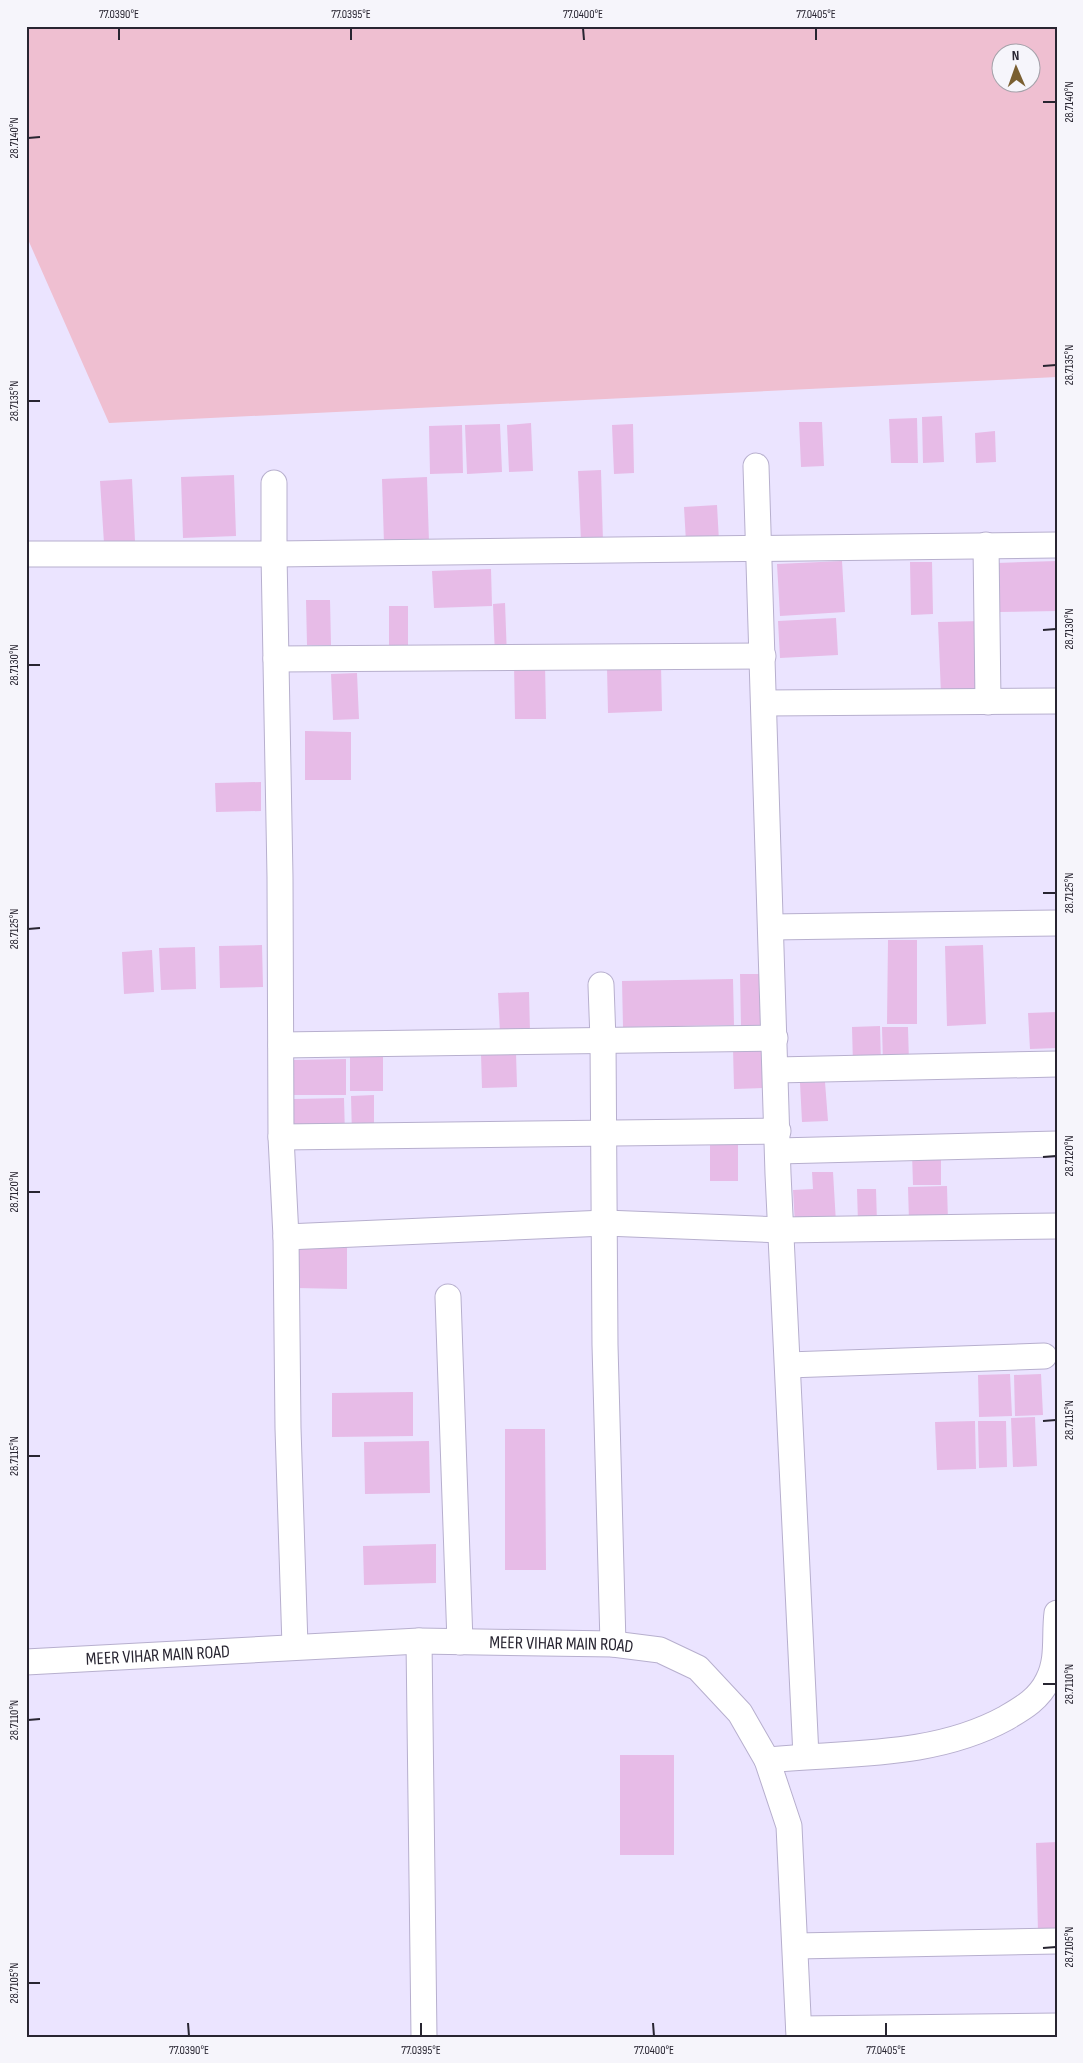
<svg xmlns="http://www.w3.org/2000/svg" width="1083" height="2063" font-family="'Sofia Sans Condensed',sans-serif">
	<style>
		.green { fill: #efbfd1; fill-rule: evenodd }
		.building { fill: #e7bbe7 }
		.lines { fill: none; stroke-linecap: round; stroke-linejoin: round }
		.minor-casing { stroke: #b7afce; stroke-width: 27 }
		.minor { stroke: #fff; stroke-width: 25 }
		.ticks { fill: none; stroke: #282531; stroke-width: 2 }
		.labels { text-anchor: middle; dominant-baseline: central; stroke-width: 4; stroke-linejoin: round; paint-order: stroke }
		.street-label { font-size: 18px; fill: #282531; stroke: #f6f5fb }
		.neatline { fill: none; stroke: #282531; stroke-width: 2 }
		.ticks-label { font-size: 12px; text-anchor: middle; fill: #282531 }
	</style>
	<rect width="100%" height="100%" fill="#ebe4ff"/>
	<path class="green" d="M 26,26 L 1057,26 L 1057,377 L 109,423 L 26,235 ZM 1000,52 L 1030,52 L 1030,82 L 1000,82 Z"/>
	<path class="building" d="M 942,416 L 944,462 L 923,463 L 922,417 Z
		M 917,418 L 918,463 L 891,463 L 889,419 Z
		M 799,422 L 822,422 L 824,466 L 801,467 Z
		M 531,423 L 533,471 L 509,472 L 507,425 Z
		M 500,424 L 502,472 L 467,474 L 465,425 Z
		M 633,424 L 634,473 L 614,474 L 612,425 Z
		M 462,425 L 463,473 L 430,474 L 429,426 Z
		M 995,431 L 996,462 L 976,463 L 975,433 Z
		M 601,470 L 603,542 L 581,542 L 578,471 Z
		M 234,475 L 236,536 L 183,538 L 181,477 Z
		M 427,477 L 429,543 L 384,544 L 382,479 Z
		M 132,479 L 135,541 L 104,543 L 100,481 Z
		M 717,505 L 719,541 L 686,542 L 684,507 Z
		M 842,561 L 845,612 L 780,616 L 777,564 Z
		M 1057,561 L 1057,611 L 998,612 L 997,563 Z
		M 910,562 L 932,562 L 933,614 L 911,615 Z
		M 491,569 L 492,606 L 434,608 L 432,571 Z
		M 306,600 L 330,600 L 331,645 L 307,645 Z
		M 505,603 L 507,657 L 495,657 L 493,604 Z
		M 389,606 L 408,606 L 408,649 L 389,649 Z
		M 836,618 L 838,655 L 780,658 L 778,621 Z
		M 982,621 L 985,692 L 941,694 L 938,622 Z
		M 545,663 L 546,719 L 515,719 L 514,664 Z
		M 661,665 L 662,711 L 608,713 L 607,667 Z
		M 357,673 L 359,719 L 333,720 L 331,674 Z
		M 305,731 L 351,732 L 351,780 L 305,780 Z
		M 261,782 L 261,811 L 216,812 L 215,783 Z
		M 888,940 L 917,940 L 917,1024 L 887,1024 Z
		M 262,945 L 263,987 L 220,988 L 219,946 Z
		M 983,945 L 986,1024 L 947,1026 L 945,946 Z
		M 195,947 L 196,989 L 161,990 L 159,948 Z
		M 152,950 L 154,992 L 124,994 L 122,952 Z
		M 740,974 L 761,974 L 762,1027 L 741,1027 Z
		M 733,979 L 734,1025 L 623,1027 L 622,981 Z
		M 529,992 L 530,1032 L 500,1033 L 498,993 Z
		M 1057,1012 L 1057,1048 L 1030,1049 L 1028,1013 Z
		M 880,1026 L 881,1064 L 853,1065 L 852,1027 Z
		M 882,1027 L 908,1027 L 909,1063 L 883,1064 Z
		M 766,1047 L 766,1088 L 734,1089 L 733,1048 Z
		M 516,1052 L 517,1087 L 482,1088 L 481,1054 Z
		M 350,1057 L 383,1057 L 383,1091 L 350,1091 Z
		M 346,1059 L 346,1095 L 293,1095 L 293,1060 Z
		M 825,1082 L 828,1121 L 802,1122 L 800,1083 Z
		M 374,1095 L 374,1135 L 352,1136 L 351,1096 Z
		M 344,1098 L 345,1136 L 294,1137 L 294,1099 Z
		M 710,1139 L 738,1139 L 738,1181 L 710,1181 Z
		M 941,1152 L 941,1185 L 913,1185 L 912,1153 Z
		M 812,1172 L 833,1172 L 836,1223 L 795,1225 L 793,1190 L 813,1189 Z
		M 947,1186 L 948,1222 L 909,1222 L 908,1187 Z
		M 857,1189 L 876,1189 L 877,1223 L 858,1223 Z
		M 296,1238 L 347,1238 L 347,1289 L 296,1288 Z
		M 1010,1374 L 1012,1416 L 979,1417 L 978,1375 Z
		M 1041,1374 L 1043,1415 L 1015,1416 L 1014,1375 Z
		M 413,1392 L 413,1436 L 332,1437 L 332,1393 Z
		M 1035,1417 L 1037,1466 L 1013,1467 L 1011,1418 Z
		M 975,1421 L 976,1469 L 937,1470 L 935,1422 Z
		M 978,1421 L 1006,1421 L 1007,1467 L 979,1468 Z
		M 505,1429 L 545,1429 L 546,1570 L 505,1570 Z
		M 429,1441 L 430,1493 L 365,1494 L 364,1442 Z
		M 436,1544 L 436,1583 L 364,1585 L 363,1546 Z
		M 620,1755 L 674,1755 L 674,1855 L 620,1855 Z
		M 1057,1842 L 1057,1932 L 1038,1933 L 1036,1843 Z"/>
	<g class="lines">
		<g class="minor-casing">
			<g id="minor">
				<path d="M 756,466 L 778,1174 L 806,1756"/>
				<path d="M 274,483 L 274,554 L 280,877 L 281,1137 L 286,1237 L 288,1428 L 295,1646"/>
				<path d="M 986,545 L 988,702"/>
				<path d="M 26,554 L 274,554 L 1056,545"/>
				<path d="M 276,659 L 763,656"/>
				<path d="M 765,703 L 1057,701"/>
				<path d="M 771,927 L 1057,923"/>
				<path d="M 601,985 L 603,1040 L 605,1345 L 613,1644"/>
				<path d="M 281,1045 L 775,1038"/>
				<path d="M 776,1070 L 1057,1064"/>
				<path d="M 281,1137 L 778,1131"/>
				<path d="M 778,1151 L 1057,1144"/>
				<path d="M 286,1237 L 605,1223 L 782,1230 L 1057,1226"/>
				<path d="M 448,1297 L 460,1642"/>
				<path d="M 788,1365 L 1044,1356"/>
				<path d="M 419,1641 L 424,2037"/>
				<path id="s1" d="M 26,1662 L 419,1641 L 613,1644 L 660,1650 L 698,1668 L 740,1713 L 767,1760 L 789,1826 L 799,2037"/>
				<path d="M 767,1760 C 848,1752 933,1758 1006,1718 C 1023,1708 1039,1699 1048,1680 C 1059,1659 1054,1635 1057,1613"/>
				<path d="M 796,1946 L 1057,1941"/>
				<path d="M 799,2029 L 1057,2026"/>
			</g>
		</g>
		<use href="#minor" class="minor"/>
	</g>
	<path class="ticks" d="M 119,28 L 119,40M 351,28 L 351,40M 583,28 L 584,40M 816,28 L 816,40M 1043,102 L 1056,102M 28,138 L 40,137M 1043,366 L 1056,365M 28,401 L 40,401M 1043,630 L 1056,629M 28,665 L 40,665M 1043,893 L 1056,893M 28,929 L 40,928M 1043,1157 L 1056,1156M 28,1192 L 40,1192M 1043,1421 L 1056,1420M 28,1456 L 40,1456M 1043,1684 L 1056,1684M 28,1720 L 40,1719M 1043,1948 L 1056,1947M 28,1983 L 40,1983M 188,2023 L 189,2036M 421,2023 L 421,2036M 653,2023 L 654,2036M 886,2023 L 886,2036"/>
	<g class="labels">
		<g class="street-label">
			<text stroke="none"><textPath href="#s1" startOffset="536">MEER VIHAR MAIN ROAD</textPath></text>
			<text stroke="none"><textPath href="#s1" startOffset="132">MEER VIHAR MAIN ROAD</textPath></text>
		</g>
	</g>
	<rect width="1083" height="2063" fill="none" stroke="#f6f5fb" stroke-width="55"/>
	<g transform="translate(1016 68) rotate(358)"><circle r="24" fill="#f6f5fb" stroke="#a4a2aa"/>
	<path d="M0-4L9 19L0 12L-9 19Z" fill="#7a5f31"/>
	<text y="-8" font-size="14" font-weight="bold" text-anchor="middle" fill="#282531">N</text>
	</g>
	<rect x="28" y="28" width="1028" height="2008" class="neatline"/>
	<g class="ticks-label">
		<text x="119" y="18">77.0390°E</text>
		<text x="351" y="18">77.0395°E</text>
		<text x="583" y="18">77.0400°E</text>
		<text x="816" y="18">77.0405°E</text>
		<text transform="translate(1069 102) rotate(-90)" y="4">28.7140°N</text>
		<text transform="translate(14 138) rotate(-90)" y="4">28.7140°N</text>
		<text transform="translate(1069 365) rotate(-90)" y="4">28.7135°N</text>
		<text transform="translate(14 401) rotate(-90)" y="4">28.7135°N</text>
		<text transform="translate(1069 629) rotate(-90)" y="4">28.7130°N</text>
		<text transform="translate(14 665) rotate(-90)" y="4">28.7130°N</text>
		<text transform="translate(1069 893) rotate(-90)" y="4">28.7125°N</text>
		<text transform="translate(14 929) rotate(-90)" y="4">28.7125°N</text>
		<text transform="translate(1069 1156) rotate(-90)" y="4">28.7120°N</text>
		<text transform="translate(14 1192) rotate(-90)" y="4">28.7120°N</text>
		<text transform="translate(1069 1420) rotate(-90)" y="4">28.7115°N</text>
		<text transform="translate(14 1456) rotate(-90)" y="4">28.7115°N</text>
		<text transform="translate(1069 1684) rotate(-90)" y="4">28.7110°N</text>
		<text transform="translate(14 1720) rotate(-90)" y="4">28.7110°N</text>
		<text transform="translate(1069 1947) rotate(-90)" y="4">28.7105°N</text>
		<text transform="translate(14 1983) rotate(-90)" y="4">28.7105°N</text>
		<text x="189" y="2054">77.0390°E</text>
		<text x="421" y="2054">77.0395°E</text>
		<text x="654" y="2054">77.0400°E</text>
		<text x="886" y="2054">77.0405°E</text>
	</g>
</svg>
